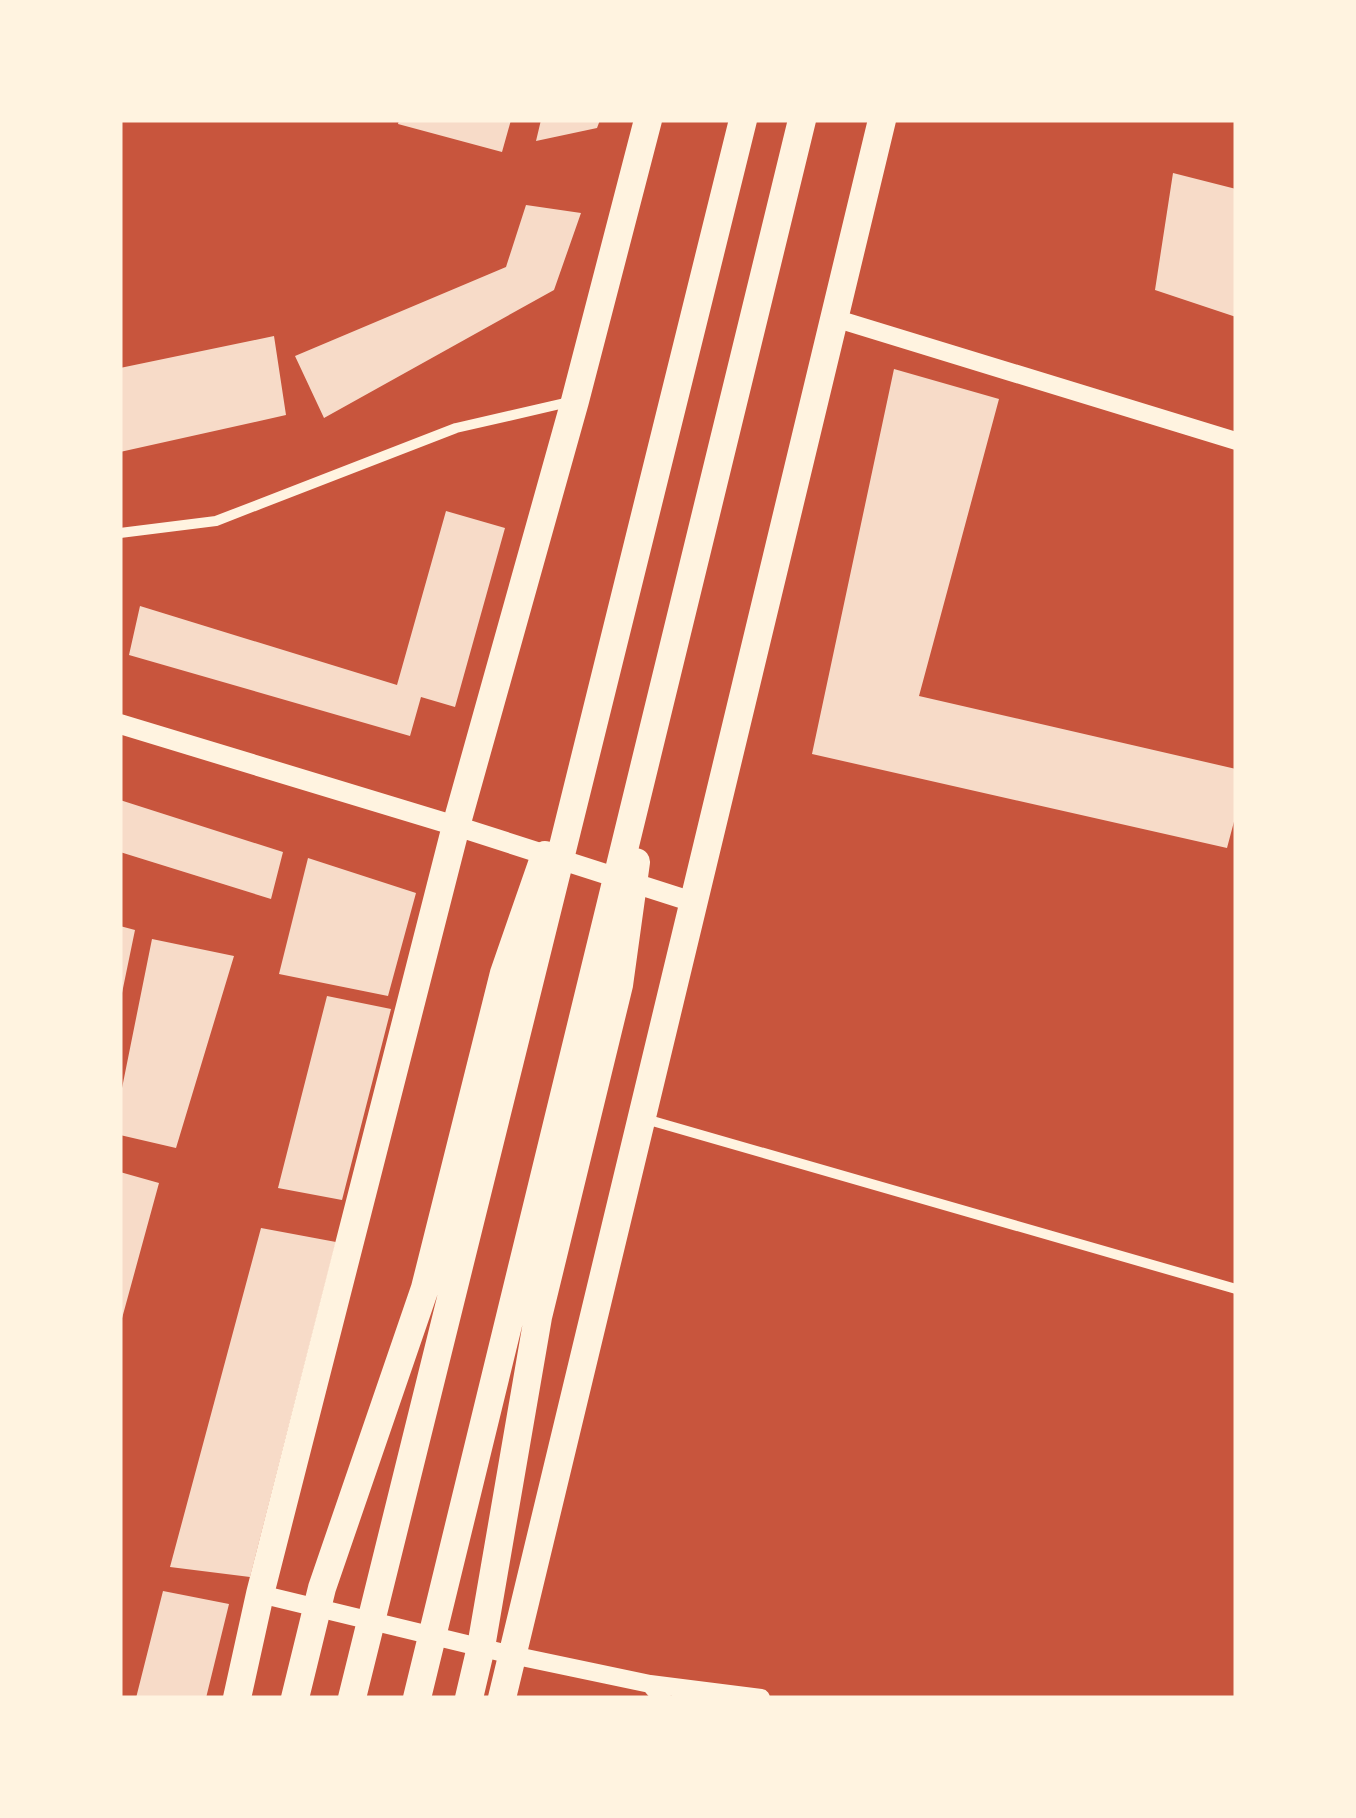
<svg xmlns="http://www.w3.org/2000/svg" width="1356" height="1818" font-family="Cabin,sans-serif">
	<style>
		.building { fill: #f7dbc8 }
		.lines { fill: none; stroke-linecap: round; stroke-linejoin: round }
		.minor { stroke: #fff3e0; stroke-width: 10 }
		.tertiary { stroke: #fff3e0; stroke-width: 18 }
		.secondary { stroke: #fff3e0; stroke-width: 20 }
		.trunk { stroke: #fff3e0; stroke-width: 28 }
	</style>
	<rect width="100%" height="100%" fill="#c8553d"/>
	<path class="building" d="M 399,120 L 511,120 L 502,152 L 398,124 Z
		M 541,120 L 600,120 L 597,128 L 536,141 Z
		M 1173,173 L 1236,189 L 1236,317 L 1155,290 Z
		M 526,205 L 581,213 L 554,290 L 324,418 L 295,356 L 506,267 Z
		M 274,336 L 286,415 L 120,452 L 120,368 Z
		M 894,369 L 999,399 L 919,696 L 1236,769 L 1236,814 L 1227,848 L 812,754 Z
		M 446,511 L 505,528 L 455,707 L 421,697 L 410,736 L 129,655 L 140,606 L 397,685 Z
		M 120,800 L 283,852 L 271,899 L 120,852 Z
		M 308,858 L 416,893 L 388,996 L 279,974 Z
		M 120,926 L 135,930 L 122,993 L 120,992 Z
		M 152,939 L 234,956 L 176,1148 L 120,1135 L 120,1098 Z
		M 327,996 L 391,1009 L 342,1200 L 278,1188 Z
		M 120,1172 L 159,1183 L 121,1322 L 120,1322 Z
		M 261,1228 L 336,1242 L 250,1577 L 170,1567 Z
		M 163,1591 L 229,1604 L 206,1698 L 136,1698 Z"/>
	<g class="lines">
		<path class="minor" d="M 120,533 L 216,521 L 456,428 L 569,402
			M 642,1118 L 1236,1289"/>
		<path class="tertiary" d="M 834,318 L 1236,441
			M 260,1594 L 512,1655 L 650,1684 L 662,1698
			M 650,1684 L 761,1698"/>
		<path class="secondary" d="M 120,724 L 456,826 L 693,902"/>
		<path class="trunk" d="M 237,1698 L 260,1594 L 456,826 L 575,401 L 648,120
			M 295,1698 L 322,1588 L 425,1288 L 504,973 L 545,855
			M 352,1698 L 743,120
			M 417,1698 L 802,120
			M 469,1698 L 481,1647 L 538,1317 L 619,985 L 636,862
			M 502,1698 L 882,120"/>
	</g>
	<rect width="1356" height="1818" fill="none" stroke="#fff3e0" stroke-width="245"/>
</svg>
